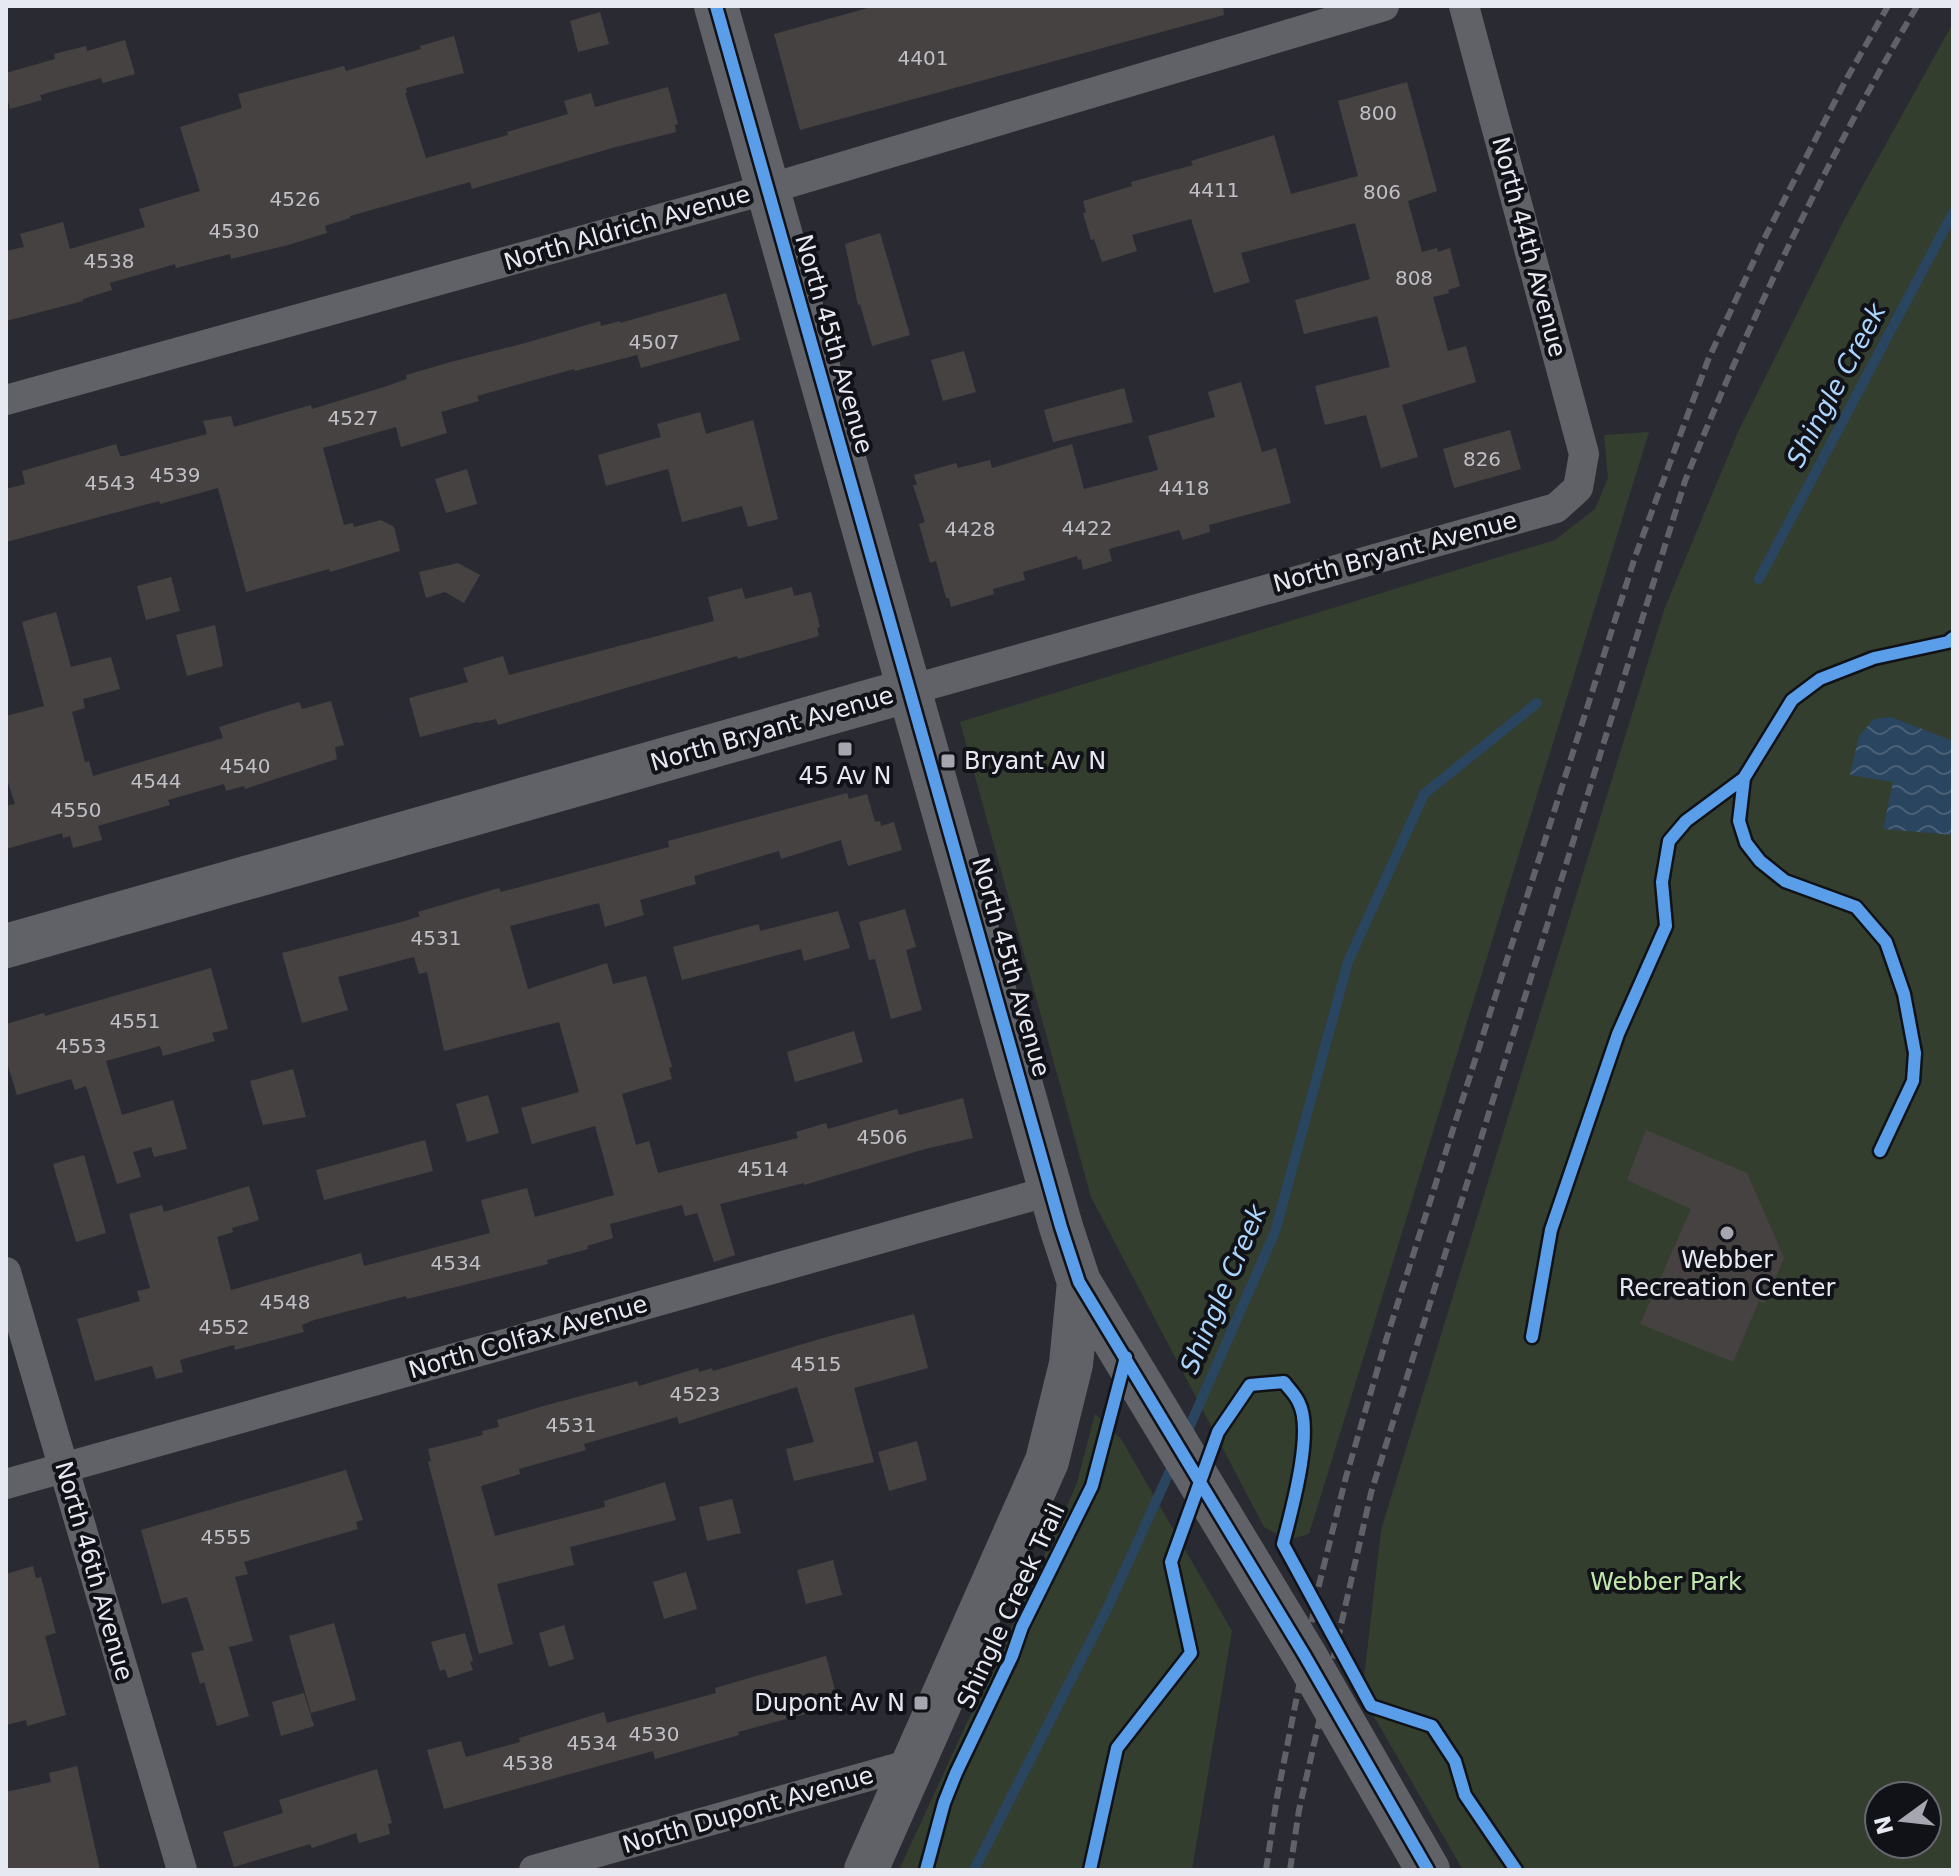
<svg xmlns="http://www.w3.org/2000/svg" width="1959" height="1876" font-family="'DejaVu Sans',sans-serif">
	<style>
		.green { fill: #343e2e; fill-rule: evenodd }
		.water { fill: url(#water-waves) }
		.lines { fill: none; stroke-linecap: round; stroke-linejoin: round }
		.stream { stroke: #2a4560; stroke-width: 10 }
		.building { fill: #474242 }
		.street { stroke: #616267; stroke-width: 30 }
		.secondary { stroke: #616267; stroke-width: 44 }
		.rail { stroke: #616268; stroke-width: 6; stroke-dasharray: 12 6; stroke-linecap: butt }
		.cycleway-casing { stroke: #111218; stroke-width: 17 }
		.cycleway { stroke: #5a9eea; stroke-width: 12 }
		.poi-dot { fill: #a5a6af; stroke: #111218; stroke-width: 3 }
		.labels { text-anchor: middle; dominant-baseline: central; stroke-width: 8; stroke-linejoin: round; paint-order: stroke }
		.number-label { font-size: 20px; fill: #bfbfc6 }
		.street-label { font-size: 24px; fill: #e7e9f2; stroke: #111218 }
		.poi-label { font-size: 24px; fill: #e7e9f2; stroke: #111218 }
		.park-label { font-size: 24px; fill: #c2e9ac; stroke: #111218 }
		.water-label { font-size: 26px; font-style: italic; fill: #abd5fd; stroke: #111218 }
	</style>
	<defs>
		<pattern id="water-waves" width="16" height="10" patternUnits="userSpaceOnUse" patternTransform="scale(2)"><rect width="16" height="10" fill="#2a4560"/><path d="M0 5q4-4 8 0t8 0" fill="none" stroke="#496077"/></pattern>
	</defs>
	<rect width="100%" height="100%" fill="#2a2b32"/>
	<path class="green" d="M 1953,23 L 1953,1870 L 1463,1870 L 1362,1696 L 1381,1530 L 1664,610 L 1738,432 L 1845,218 ZM 1879,1796 L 1927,1796 L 1927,1844 L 1879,1844 Z
		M 1649,432 L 1309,1534 L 1288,1540 L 1264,1527 L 1091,1197 L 960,722 L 1555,540 L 1595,509 L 1608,478 L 1604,435 Z
		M 1095,1414 L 1121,1439 L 1232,1631 L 1192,1870 L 899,1870 L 1076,1486 Z"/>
	<path class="water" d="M 1891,717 L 1953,741 L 1953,835 L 1883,829 L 1893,782 L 1850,775 L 1859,736 L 1874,719 Z"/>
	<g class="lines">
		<path class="stream" d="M 1759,579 L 1953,213
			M 1185,1437 L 1275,1232 L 1348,962 L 1424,794 L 1537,703
			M 974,1870 L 1107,1609 L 1174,1462"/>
	</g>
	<path class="building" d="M 875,6 L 1223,6 L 1224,15 L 800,130 L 774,34 Z
		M 600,12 L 609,44 L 578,52 L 570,21 Z
		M 454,36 L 464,73 L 406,88 L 407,93 L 405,93 L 426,158 L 508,135 L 507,132 L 568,114 L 564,101 L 591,93 L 595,107 L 668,87 L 678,124 L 675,125 L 676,132 L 612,148 L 472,189 L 470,182 L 350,216 L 350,218 L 325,226 L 327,233 L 288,245 L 231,259 L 230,254 L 176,268 L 175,264 L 110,283 L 112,290 L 83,299 L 83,301 L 6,321 L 6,251 L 24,247 L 20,234 L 63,222 L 70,249 L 145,227 L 139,209 L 200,191 L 180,127 L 242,108 L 238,94 L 344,66 L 346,71 L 421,49 L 420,46 Z
		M 125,40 L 135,74 L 103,83 L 101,78 L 40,95 L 42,100 L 10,109 L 6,92 L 6,73 L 55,59 L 54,54 L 86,46 L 87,51 Z
		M 1407,82 L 1437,191 L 1408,201 L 1422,252 L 1437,248 L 1438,252 L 1450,248 L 1460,286 L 1448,290 L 1449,293 L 1433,297 L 1448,351 L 1466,346 L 1476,382 L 1402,405 L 1418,457 L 1381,468 L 1366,415 L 1325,425 L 1315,386 L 1390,367 L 1377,316 L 1304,334 L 1295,300 L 1370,279 L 1355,223 L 1241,253 L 1250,282 L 1214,293 L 1191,219 L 1132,235 L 1137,251 L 1102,262 L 1094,239 L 1091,240 L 1083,213 L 1086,212 L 1083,201 L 1132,186 L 1131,182 L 1193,165 L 1191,161 L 1274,135 L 1291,194 L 1358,176 L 1338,101 Z
		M 880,233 L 910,335 L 872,346 L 860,304 L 858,305 L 845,244 Z
		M 726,293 L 740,340 L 641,368 L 637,355 L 575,371 L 574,369 L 477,396 L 479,401 L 441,412 L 447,433 L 401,447 L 396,427 L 323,448 L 344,525 L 353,523 L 354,527 L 381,520 L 394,527 L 400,551 L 330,572 L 329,569 L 246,592 L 218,488 L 160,504 L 159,501 L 6,542 L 6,489 L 25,484 L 22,471 L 116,444 L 120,456 L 124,456 L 207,434 L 203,421 L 231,416 L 234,427 L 311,405 L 312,409 L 384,387 L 407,379 L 406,375 L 447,363 L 529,342 L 600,321 L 601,326 L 620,321 L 620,323 Z
		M 964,351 L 976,392 L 943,401 L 931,360 Z
		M 1241,382 L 1262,452 L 1276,448 L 1291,503 L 1209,525 L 1210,532 L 1183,540 L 1179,530 L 1109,549 L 1112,561 L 1083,570 L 1081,559 L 1078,560 L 1077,556 L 1023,572 L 1025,580 L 993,589 L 994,594 L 951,607 L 949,598 L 946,598 L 936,561 L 930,563 L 919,524 L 925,522 L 913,485 L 917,485 L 914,475 L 956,463 L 958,468 L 990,460 L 992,468 L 1072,444 L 1084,489 L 1158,470 L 1148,436 L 1215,417 L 1208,392 Z
		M 1124,388 L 1133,422 L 1053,442 L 1044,410 Z
		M 700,412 L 706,434 L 753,420 L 778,519 L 748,527 L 742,506 L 682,522 L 668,469 L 606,486 L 598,455 L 661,437 L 657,424 Z
		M 1510,430 L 1521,469 L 1454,488 L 1443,449 Z
		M 467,469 L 477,504 L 446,513 L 435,479 Z
		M 458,563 L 480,575 L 464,603 L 445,592 L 426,598 L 419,572 Z
		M 171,577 L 180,611 L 146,620 L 137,586 Z
		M 792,587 L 794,596 L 811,592 L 820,627 L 817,628 L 819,636 L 738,659 L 737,656 L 498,725 L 496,719 L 479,723 L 478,722 L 420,737 L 409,698 L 468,682 L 463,668 L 503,656 L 509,675 L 714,621 L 708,597 L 742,588 L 745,599 Z
		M 56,612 L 71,667 L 111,657 L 120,689 L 83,699 L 85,708 L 72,712 L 85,762 L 89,761 L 93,776 L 223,738 L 219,727 L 299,702 L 302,709 L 331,701 L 344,745 L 335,747 L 337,759 L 245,789 L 244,786 L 226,791 L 224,784 L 168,800 L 170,805 L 98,826 L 102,840 L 73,848 L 70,836 L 63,838 L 62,833 L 6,849 L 6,806 L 15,804 L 6,776 L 6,716 L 44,706 L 22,622 Z
		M 215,625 L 223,666 L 187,676 L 176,635 Z
		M 847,793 L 849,799 L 867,794 L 875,822 L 880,821 L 881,826 L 894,822 L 902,850 L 848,866 L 841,840 L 781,859 L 779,851 L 694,876 L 696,884 L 640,900 L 644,915 L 605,927 L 599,903 L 510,926 L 528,989 L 607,963 L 613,984 L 646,976 L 672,1067 L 669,1068 L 672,1079 L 622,1094 L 636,1145 L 649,1141 L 658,1173 L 798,1138 L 796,1132 L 826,1123 L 828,1129 L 897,1109 L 899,1115 L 963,1098 L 973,1138 L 925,1149 L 804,1185 L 804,1183 L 720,1204 L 735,1255 L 714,1262 L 697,1213 L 685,1216 L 682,1205 L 610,1224 L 613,1238 L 587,1246 L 588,1249 L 547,1260 L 548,1264 L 407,1299 L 406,1296 L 314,1320 L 302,1325 L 304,1332 L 235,1350 L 234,1345 L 180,1360 L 183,1372 L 156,1379 L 152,1366 L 95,1381 L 77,1319 L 140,1301 L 137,1291 L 150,1288 L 129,1214 L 162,1205 L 164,1212 L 249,1186 L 259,1220 L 232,1228 L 233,1232 L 217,1237 L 231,1290 L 361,1253 L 364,1266 L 490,1233 L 481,1200 L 527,1188 L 535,1217 L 614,1195 L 595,1126 L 532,1144 L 521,1108 L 579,1092 L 559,1022 L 444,1051 L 427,972 L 419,974 L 414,957 L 338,977 L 348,1010 L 302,1023 L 282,953 L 405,921 L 420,916 L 418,912 L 499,888 L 501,892 L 669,847 L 668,841 Z
		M 905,909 L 916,947 L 906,950 L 922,1010 L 891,1019 L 875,959 L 869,960 L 859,922 Z
		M 838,911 L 850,948 L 804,961 L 801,949 L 682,980 L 673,947 L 759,924 L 760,931 Z
		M 211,968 L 228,1029 L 212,1033 L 215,1041 L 163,1056 L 160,1046 L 106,1061 L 122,1115 L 173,1100 L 187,1149 L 154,1157 L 151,1147 L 133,1152 L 141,1177 L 117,1184 L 86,1086 L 75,1090 L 71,1079 L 17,1095 L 6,1059 L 6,1024 L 44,1013 L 45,1016 Z
		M 854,1031 L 863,1062 L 795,1082 L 787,1052 Z
		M 293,1069 L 306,1117 L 263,1125 L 250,1081 Z
		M 488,1095 L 499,1133 L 467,1142 L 456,1104 Z
		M 1646,1130 L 1747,1173 L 1784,1258 L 1764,1304 L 1759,1301 L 1733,1362 L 1640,1324 L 1691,1209 L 1627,1180 Z
		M 425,1140 L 433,1171 L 324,1200 L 316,1170 Z
		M 84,1155 L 106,1233 L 76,1242 L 53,1164 Z
		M 914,1314 L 928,1368 L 854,1388 L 874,1462 L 794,1481 L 786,1449 L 814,1442 L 797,1387 L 679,1424 L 677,1417 L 584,1444 L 586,1450 L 519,1469 L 520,1474 L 481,1486 L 495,1536 L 605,1507 L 604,1501 L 665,1482 L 676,1520 L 570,1547 L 574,1565 L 497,1584 L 513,1644 L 479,1654 L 428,1462 L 431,1461 L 428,1449 L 483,1435 L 482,1431 L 499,1427 L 497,1420 L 540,1407 L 637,1381 L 639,1386 L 698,1368 L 699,1372 L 712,1368 L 713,1371 L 830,1336 Z
		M 917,1441 L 927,1480 L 889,1491 L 878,1452 Z
		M 346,1470 L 363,1520 L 356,1522 L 358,1529 L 244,1562 L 248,1574 L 235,1577 L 253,1641 L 229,1647 L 249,1716 L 217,1726 L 204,1682 L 200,1684 L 191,1653 L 204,1650 L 187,1597 L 162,1604 L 141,1530 Z
		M 732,1499 L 741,1533 L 707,1541 L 699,1507 Z
		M 833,1560 L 842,1595 L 806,1604 L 797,1570 Z
		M 33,1566 L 36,1578 L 41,1577 L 56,1633 L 45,1636 L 66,1715 L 27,1726 L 26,1720 L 6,1725 L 6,1574 Z
		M 686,1572 L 697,1609 L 664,1619 L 653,1582 Z
		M 334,1623 L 356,1700 L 311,1713 L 289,1636 Z
		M 564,1625 L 574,1659 L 549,1667 L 539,1633 Z
		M 465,1633 L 473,1661 L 470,1662 L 473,1670 L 448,1678 L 445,1669 L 440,1671 L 431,1642 Z
		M 826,1656 L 839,1705 L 738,1732 L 739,1735 L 655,1759 L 653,1751 L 444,1809 L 427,1750 L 461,1741 L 466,1757 L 520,1742 L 519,1738 L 604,1712 L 607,1723 L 716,1693 L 715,1688 Z
		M 304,1693 L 314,1726 L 281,1736 L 272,1702 Z
		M 77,1766 L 100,1870 L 6,1870 L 6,1792 L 51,1782 L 49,1773 Z
		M 377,1769 L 392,1823 L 388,1824 L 390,1834 L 359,1843 L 356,1833 L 312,1848 L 310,1844 L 234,1867 L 223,1832 L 283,1813 L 279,1800 Z"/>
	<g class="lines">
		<path class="street" d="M 6,400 L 768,189 L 1384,6
			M 910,690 L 1556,508 L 1578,488 L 1584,454 L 1464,6
			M 6,1272 L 182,1870
			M 6,1484 L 1050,1191
			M 534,1870 L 915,1763"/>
		<path class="secondary" d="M 716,6 L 1061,1227 L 1079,1282 L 1305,1656 L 1428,1870
			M 6,946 L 910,690
			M 866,1870 L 1047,1461 L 1071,1364 L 1079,1282"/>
		<path class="rail" d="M 1266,1870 L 1277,1797 L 1319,1585 L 1346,1477 L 1387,1337 L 1635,557 L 1708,360 L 1763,241 L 1847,78 L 1888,6
			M 1290,1870 L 1299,1810 L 1371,1493 L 1685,481 C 1751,316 1827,159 1917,6"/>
		<g class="cycleway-casing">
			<path id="cycleway" d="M 716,6 L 1061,1227 L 1079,1282 L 1305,1656 L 1428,1870
				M 1744,778 L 1739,821 L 1746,843 L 1760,861 L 1785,881 L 1856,907 L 1886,942 L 1904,994 L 1915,1053 L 1913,1081 L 1880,1151
				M 1532,1337 L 1551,1230 L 1618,1034 L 1666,926 L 1662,882 L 1669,841 L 1686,821 L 1744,778 L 1792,700 L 1820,679 L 1874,658 L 1948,642 L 1953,638
				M 926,1870 L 944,1803 L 956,1773 L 1012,1656 L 1022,1627 L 1092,1486 L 1126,1357
				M 1090,1870 L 1117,1748 L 1191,1653 L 1171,1562 L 1218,1432 L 1250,1385 L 1284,1382 C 1289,1389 1296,1395 1299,1403 C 1314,1432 1291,1512 1283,1544 L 1371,1706 L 1432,1726 L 1455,1761 L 1465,1795 L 1516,1870"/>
		</g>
		<use href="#cycleway" class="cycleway"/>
	</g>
	<g class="poi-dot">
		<rect x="837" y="741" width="16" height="16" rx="4"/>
		<rect x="940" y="753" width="16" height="16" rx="4"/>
		<circle cx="1727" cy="1233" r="8"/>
		<rect x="913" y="1695" width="16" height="16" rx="4"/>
	</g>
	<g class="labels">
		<g class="number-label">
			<text x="923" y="58">4401</text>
			<text x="1378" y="113">800</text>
			<text x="1214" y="190">4411</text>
			<text x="1382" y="192">806</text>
			<text x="295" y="199">4526</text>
			<text x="234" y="231">4530</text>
			<text x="109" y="261">4538</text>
			<text x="1414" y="278">808</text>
			<text x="654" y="342">4507</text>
			<text x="353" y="418">4527</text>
			<text x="1482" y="459">826</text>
			<text x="175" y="475">4539</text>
			<text x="110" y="483">4543</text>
			<text x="1184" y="488">4418</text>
			<text x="1087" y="528">4422</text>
			<text x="970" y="529">4428</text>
			<text x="245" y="766">4540</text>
			<text x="156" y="781">4544</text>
			<text x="76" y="810">4550</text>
			<text x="436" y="938">4531</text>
			<text x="135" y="1021">4551</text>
			<text x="81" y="1046">4553</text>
			<text x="882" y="1137">4506</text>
			<text x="763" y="1169">4514</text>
			<text x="456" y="1263">4534</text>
			<text x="285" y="1302">4548</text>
			<text x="224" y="1327">4552</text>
			<text x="816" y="1364">4515</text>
			<text x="695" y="1394">4523</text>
			<text x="571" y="1425">4531</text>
			<text x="226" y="1537">4555</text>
			<text x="654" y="1734">4530</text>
			<text x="592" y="1743">4534</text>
			<text x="528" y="1763">4538</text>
		</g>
		<g class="street-label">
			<text transform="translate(627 228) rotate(-16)">North Aldrich Avenue</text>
			<text transform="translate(1529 247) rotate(75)">North 44th Avenue</text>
			<text transform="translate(834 344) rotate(74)">North 45th Avenue</text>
			<text transform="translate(1395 552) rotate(-15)">North Bryant Avenue</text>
			<text transform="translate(772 729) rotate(-16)">North Bryant Avenue</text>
			<text transform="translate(1011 967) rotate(74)">North 45th Avenue</text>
			<text transform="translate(528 1337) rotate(-16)">North Colfax Avenue</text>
			<text transform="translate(94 1571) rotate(74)">North 46th Avenue</text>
			<text transform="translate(1011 1606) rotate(-65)">Shingle Creek Trail</text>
			<text transform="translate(748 1810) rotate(-16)">North Dupont Avenue</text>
		</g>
		<g class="poi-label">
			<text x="964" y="761" text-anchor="start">Bryant Av N</text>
			<text x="845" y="776">45 Av N</text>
			<text x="1727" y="1260">Webber<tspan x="1727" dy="28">Recreation Center</tspan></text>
			<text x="905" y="1703" text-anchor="end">Dupont Av N</text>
		</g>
		<g class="park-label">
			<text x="1666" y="1582">Webber Park</text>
		</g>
		<g class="water-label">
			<text transform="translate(1836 385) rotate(-62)">Shingle Creek</text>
			<text transform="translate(1223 1289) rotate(-67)">Shingle Creek</text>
		</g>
	</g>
	<rect width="1959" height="1876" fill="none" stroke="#e7e9f2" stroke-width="16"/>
	<g transform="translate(1903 1820) rotate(255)"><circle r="38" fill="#111218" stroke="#67686f" stroke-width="2"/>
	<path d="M0-6L14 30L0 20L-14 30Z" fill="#a5a6af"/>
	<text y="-12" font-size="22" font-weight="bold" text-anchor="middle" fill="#e7e9f2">N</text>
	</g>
</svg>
